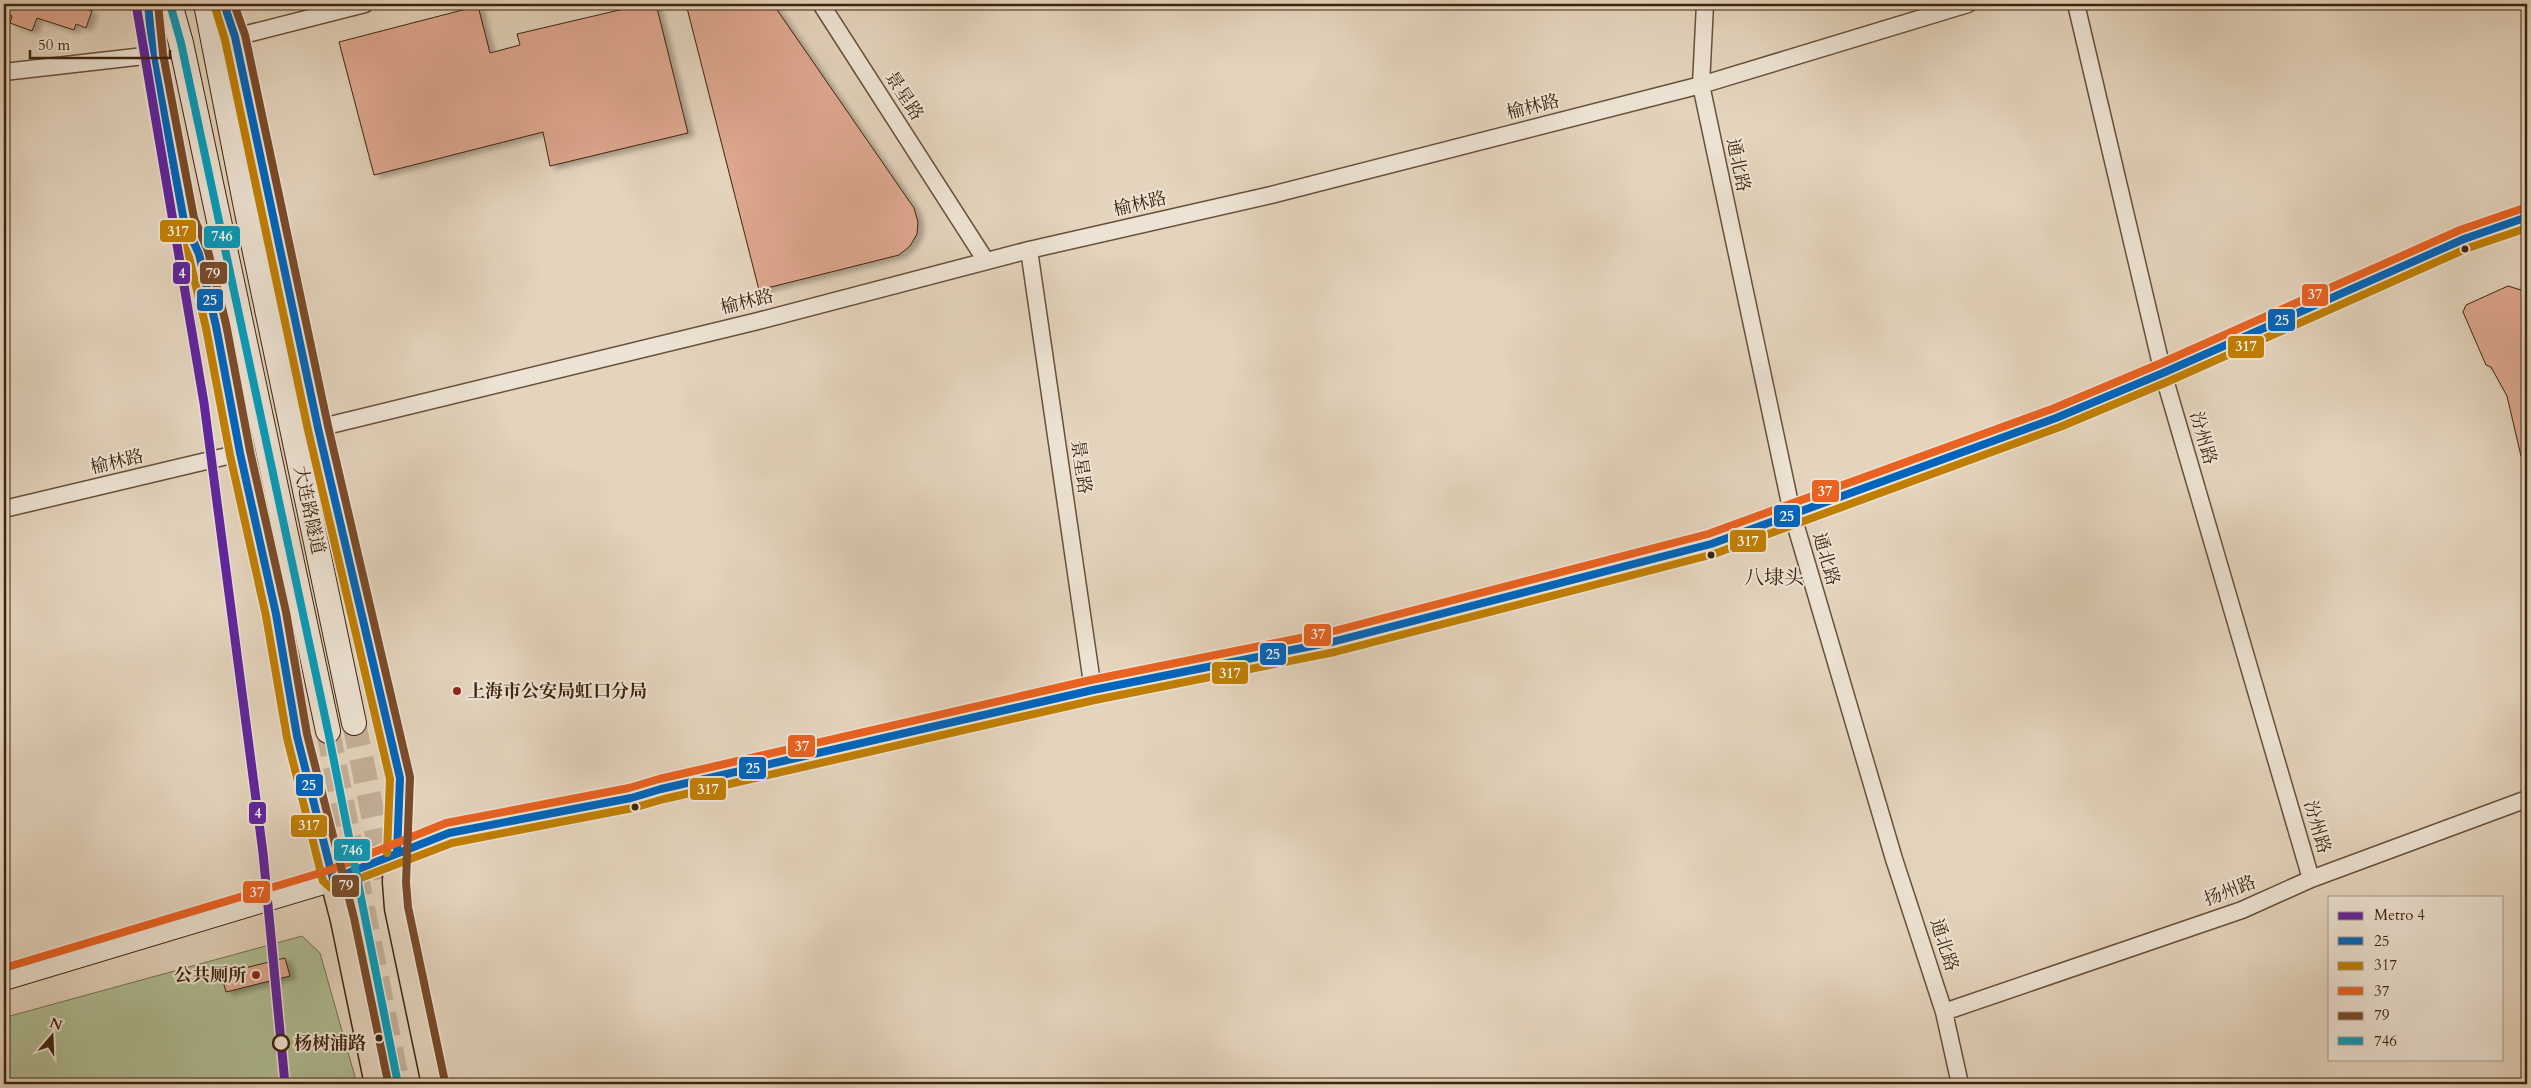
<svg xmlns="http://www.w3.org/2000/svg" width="2531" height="1088" font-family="Cardo,'Noto Serif SC',serif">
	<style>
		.green { fill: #b0bd94; stroke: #777050 }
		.building { fill: #dfa890; stroke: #3e240d; filter: url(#shadow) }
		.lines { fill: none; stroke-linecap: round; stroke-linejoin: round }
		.secondary-tunnel { stroke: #c3b19a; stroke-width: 24; stroke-dasharray: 24 12; stroke-linecap: butt }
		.street-casing { stroke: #685039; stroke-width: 19 }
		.secondary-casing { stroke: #3e240d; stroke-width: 26 }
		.primary-casing { stroke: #3e240d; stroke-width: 29 }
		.street { stroke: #ede3d4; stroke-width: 16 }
		.secondary { stroke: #ede3d4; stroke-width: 24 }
		.primary { stroke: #e4d4bd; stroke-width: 26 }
		.bus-1-casing { stroke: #ede3d4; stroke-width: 11 }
		.bus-2-casing { stroke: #ede3d4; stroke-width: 11 }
		.bus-3-casing { stroke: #ede3d4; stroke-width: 11 }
		.bus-4-casing { stroke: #ede3d4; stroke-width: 11 }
		.bus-5-casing { stroke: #ede3d4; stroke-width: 11 }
		.bus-1 { stroke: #0065bd; stroke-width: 8 }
		.bus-2 { stroke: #c07f04; stroke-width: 8 }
		.bus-3 { stroke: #e96221; stroke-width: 8 }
		.bus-4 { stroke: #7a4b2a; stroke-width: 8 }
		.bus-5 { stroke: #069cbb; stroke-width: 8 }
		.metro-1-casing { stroke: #ede3d4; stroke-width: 12 }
		.metro-1 { stroke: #5f259f; stroke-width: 9 }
		.bus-dot { fill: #3e240d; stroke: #ede3d4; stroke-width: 2 }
		.poi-dot { fill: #8f2418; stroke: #ede3d4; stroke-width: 2 }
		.stop-dot { fill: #ede3d4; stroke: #3e240d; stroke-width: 2.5 }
		.labels { text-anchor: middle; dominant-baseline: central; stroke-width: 4; stroke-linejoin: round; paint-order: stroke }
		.street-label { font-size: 18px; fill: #3e240d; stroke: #ede3d4 }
		.poi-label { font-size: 18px; font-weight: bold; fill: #3e240d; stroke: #ede3d4; text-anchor: start }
		.stop-label { font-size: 18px; font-weight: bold; fill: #3e240d; stroke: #ede3d4; text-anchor: start }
		.quarter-label { font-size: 20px; fill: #3e240d; stroke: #ede3d4 }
		.line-badge { stroke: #ede3d4; stroke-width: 2 }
		.badge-label { font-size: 14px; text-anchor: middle; font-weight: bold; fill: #fff }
	</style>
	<defs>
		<filter id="shadow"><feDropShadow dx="5.5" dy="3" stdDeviation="2.5" flood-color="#0004"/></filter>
	</defs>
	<rect width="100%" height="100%" fill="#e4d4bd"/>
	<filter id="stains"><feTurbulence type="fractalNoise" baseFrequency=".004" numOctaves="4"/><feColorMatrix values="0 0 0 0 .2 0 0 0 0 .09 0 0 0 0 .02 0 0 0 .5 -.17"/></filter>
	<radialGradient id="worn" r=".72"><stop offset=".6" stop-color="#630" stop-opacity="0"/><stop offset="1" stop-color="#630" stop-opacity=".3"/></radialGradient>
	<path class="green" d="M 302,936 L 320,953 L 357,1084 L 4,1084 L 4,1026 L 10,1016 Z"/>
	<path class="building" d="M 4,4 L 72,4 L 92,11 L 86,28 L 76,24 L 74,30 L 37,18 L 32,31 L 10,23 L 12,16 L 4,13 Z
		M 645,4 L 656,4 L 688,133 L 550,166 L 543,132 L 374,175 L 339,42 L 478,6 L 490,53 L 520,45 L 517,34 Z
		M 686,4 L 773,4 L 914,208 L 918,222 L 917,234 L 910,246 L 899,255 L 759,290 Z
		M 2508,286 L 2527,292 L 2527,455 L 2521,456 L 2507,396 L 2491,367 L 2486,365 L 2463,312 L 2466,305 Z
		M 285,958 L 290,976 L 226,992 L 221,974 Z"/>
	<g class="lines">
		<path class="secondary-tunnel" d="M 354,723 L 386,878
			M 328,731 L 398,1084"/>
		<g class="street-casing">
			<path id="street" d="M 821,4 L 986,261
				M 1705,4 L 1701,85 L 1792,513 L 1894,859 L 1944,1012 L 1960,1084
				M 2076,4 L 2163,373 L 2311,879
				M 235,37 L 365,4
				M 4,72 L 153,55
				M 1029,250 L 1093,690
				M 318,428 L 758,321 L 1029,250 L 1271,195 L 1701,85 L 1968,4
				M 4,509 L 240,453
				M 1944,1012 L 2242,910 L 2311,879 L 2527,799"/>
		</g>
		<g class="secondary-casing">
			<path id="secondary" d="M 170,4 L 181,43 L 328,731
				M 206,4 L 252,238 L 354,723
				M 4,978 L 333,879 L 449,833 L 631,798 L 661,789 L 1093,690 L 1332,642 L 1711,544 L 2056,418 L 2163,373 L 2464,239 L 2527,217"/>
		</g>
		<g class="primary-casing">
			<path id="primary" d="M 148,4 L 153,55 L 184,221 L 199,254 L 216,326 L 240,453 L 276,614 L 297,736 L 344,920 L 378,1084
				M 224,4 L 235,37 L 318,428 L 400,778 L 396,882 L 398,908 L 435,1084"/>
		</g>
		<use href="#street" class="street"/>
		<use href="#secondary" class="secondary"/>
		<use href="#primary" class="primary"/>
		<g class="bus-1-casing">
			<path id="bus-1" d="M 148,4 L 153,55 L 184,221 L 199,254 L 216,326 L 240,453 L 276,614 L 297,736 L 333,879 L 449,833 L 631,798 L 661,789 L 1093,690 L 1332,642 L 1711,544 L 2056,418 L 2163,373 L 2464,239 L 2527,217
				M 224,4 L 235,37 L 318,428 L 400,778 L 397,853"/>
		</g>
		<g class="bus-2-casing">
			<path id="bus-2" d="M 138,5 L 143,57 L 174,223 L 189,257 L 206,328 L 230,455 L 266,616 L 287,738 L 323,881 L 332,889 L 452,843 L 633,808 L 664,799 L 1095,700 L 1335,652 L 1714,554 L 2060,427 L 2167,382 L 2468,248 L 2527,228
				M 215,7 L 225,40 L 308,430 L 390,779 L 387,853"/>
		</g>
		<g class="bus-3-casing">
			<path id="bus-3" d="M 4,968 L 330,870 L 446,823 L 629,788 L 659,779 L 1091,680 L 1330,632 L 1708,534 L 2052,409 L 2159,364 L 2460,230 L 2524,208"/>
		</g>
		<g class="bus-4-casing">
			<path id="bus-4" d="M 158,4 L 163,54 L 194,218 L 208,251 L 226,324 L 250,451 L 286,612 L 307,734 L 354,918 L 388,1082
				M 234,4 L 245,35 L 328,426 L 410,777 L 406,882 L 408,907 L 445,1082"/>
		</g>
		<g class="bus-5-casing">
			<path id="bus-5" d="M 170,4 L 181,43 L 328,731 L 398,1084"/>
		</g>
		<use href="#bus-1" class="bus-1"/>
		<use href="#bus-2" class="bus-2"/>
		<use href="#bus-3" class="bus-3"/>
		<use href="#bus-4" class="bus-4"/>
		<use href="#bus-5" class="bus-5"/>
		<g class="metro-1-casing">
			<path id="metro-1" d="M 136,4 L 204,403 L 263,853 L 285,1084"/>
		</g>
		<use href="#metro-1" class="metro-1"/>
	</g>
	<g class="bus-dot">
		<circle cx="2465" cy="249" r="4.5"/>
		<circle cx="1711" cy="555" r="4.5"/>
		<circle cx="635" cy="807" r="4.5"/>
		<circle cx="379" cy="1038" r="4.5"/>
	</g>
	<g class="poi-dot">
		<circle cx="457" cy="691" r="5"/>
		<circle cx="256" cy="975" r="5"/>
	</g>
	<circle class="stop-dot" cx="281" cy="1043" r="8"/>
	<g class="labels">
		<g class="street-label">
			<text transform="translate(904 96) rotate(57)">景星路</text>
			<text transform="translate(1533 107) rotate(-14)">榆林路</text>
			<text transform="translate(1738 165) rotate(78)">通北路</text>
			<text transform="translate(1140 204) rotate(-13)">榆林路</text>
			<text transform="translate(747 302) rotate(-14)">榆林路</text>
			<text transform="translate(2203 438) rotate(74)">汾州路</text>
			<text transform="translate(117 462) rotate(-13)">榆林路</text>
			<text transform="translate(1081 467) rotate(82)">景星路</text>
			<text transform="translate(309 510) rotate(78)">大连路隧道</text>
			<text transform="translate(1826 559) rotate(74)">通北路</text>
			<text transform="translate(2317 827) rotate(74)">汾州路</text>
			<text transform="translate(2230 891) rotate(-21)">扬州路</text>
			<text transform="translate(1944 945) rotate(72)">通北路</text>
		</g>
		<g class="poi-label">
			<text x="467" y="691">上海市公安局虹口分局</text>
			<text x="246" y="975" text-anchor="end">公共厕所</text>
		</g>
		<g class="stop-label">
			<text x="294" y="1043">杨树浦路</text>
		</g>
		<g class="quarter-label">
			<text x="1774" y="577">八埭头</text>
		</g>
	</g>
	<g class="line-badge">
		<rect x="159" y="219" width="38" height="24" rx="5" fill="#c07f04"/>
		<rect x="203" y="225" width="38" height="24" rx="5" fill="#069cbb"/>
		<rect x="172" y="261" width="19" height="24" rx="5" fill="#5f259f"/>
		<rect x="199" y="261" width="29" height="24" rx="5" fill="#7a4b2a"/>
		<rect x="2301" y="283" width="28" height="24" rx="5" fill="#e96221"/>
		<rect x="196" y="288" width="28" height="24" rx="5" fill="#0065bd"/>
		<rect x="2267" y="308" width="29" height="24" rx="5" fill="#0065bd"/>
		<rect x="2227" y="335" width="38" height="24" rx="5" fill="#c07f04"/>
		<rect x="1811" y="479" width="29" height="24" rx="5" fill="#e96221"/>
		<rect x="1773" y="504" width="28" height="24" rx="5" fill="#0065bd"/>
		<rect x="1729" y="529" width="38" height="24" rx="5" fill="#c07f04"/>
		<rect x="1303" y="623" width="29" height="24" rx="5" fill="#e96221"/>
		<rect x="1259" y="642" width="28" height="24" rx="5" fill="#0065bd"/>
		<rect x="1211" y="661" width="38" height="24" rx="5" fill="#c07f04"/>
		<rect x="787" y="734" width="29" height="24" rx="5" fill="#e96221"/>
		<rect x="738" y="756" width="29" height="24" rx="5" fill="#0065bd"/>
		<rect x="295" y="773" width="29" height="24" rx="5" fill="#0065bd"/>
		<rect x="689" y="777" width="38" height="24" rx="5" fill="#c07f04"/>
		<rect x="248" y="801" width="19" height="24" rx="5" fill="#5f259f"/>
		<rect x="290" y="814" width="38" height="24" rx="5" fill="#c07f04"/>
		<rect x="333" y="838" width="38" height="24" rx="5" fill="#069cbb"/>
		<rect x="331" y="874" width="29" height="24" rx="5" fill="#7a4b2a"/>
		<rect x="242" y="880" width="29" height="24" rx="5" fill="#e96221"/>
	</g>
	<g class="badge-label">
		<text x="178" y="236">317</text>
		<text x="222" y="241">746</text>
		<text x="182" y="278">4</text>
		<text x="213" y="278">79</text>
		<text x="2315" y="299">37</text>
		<text x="210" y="305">25</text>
		<text x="2282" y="325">25</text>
		<text x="2246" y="351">317</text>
		<text x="1825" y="496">37</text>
		<text x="1787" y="521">25</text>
		<text x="1748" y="546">317</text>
		<text x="1318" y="639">37</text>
		<text x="1273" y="659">25</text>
		<text x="1230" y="678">317</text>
		<text x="802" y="751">37</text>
		<text x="753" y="773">25</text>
		<text x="309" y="790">25</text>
		<text x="708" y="794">317</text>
		<text x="258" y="818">4</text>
		<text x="309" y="830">317</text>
		<text x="352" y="855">746</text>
		<text x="346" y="890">79</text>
		<text x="257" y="897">37</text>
	</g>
	<rect width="2531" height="1088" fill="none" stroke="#e4d4bd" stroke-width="20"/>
	<rect x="5" y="5" width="2521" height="1078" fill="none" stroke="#3e240d" stroke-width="2.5"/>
	<rect x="10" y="10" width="2511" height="1068" fill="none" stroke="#3e240d"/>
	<rect x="2328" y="896" width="175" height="165" fill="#ede3d4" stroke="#a79784"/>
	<rect x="2338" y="912" width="25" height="8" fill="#5f259f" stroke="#a79784"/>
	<text x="2374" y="920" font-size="15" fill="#3e240d">Metro 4</text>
	<rect x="2338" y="937" width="25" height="8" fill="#0065bd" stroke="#a79784"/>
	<text x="2374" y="946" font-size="15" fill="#3e240d">25</text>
	<rect x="2338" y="962" width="25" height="8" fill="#c07f04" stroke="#a79784"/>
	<text x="2374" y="970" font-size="15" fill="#3e240d">317</text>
	<rect x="2338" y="987" width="25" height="8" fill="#e96221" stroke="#a79784"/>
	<text x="2374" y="996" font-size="15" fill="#3e240d">37</text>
	<rect x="2338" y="1012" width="25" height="8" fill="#7a4b2a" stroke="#a79784"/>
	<text x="2374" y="1020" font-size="15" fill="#3e240d">79</text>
	<rect x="2338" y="1037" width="25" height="8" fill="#069cbb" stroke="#a79784"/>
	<text x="2374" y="1046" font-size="15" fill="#3e240d">746</text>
	<g transform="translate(52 1036) rotate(19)" stroke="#ede3d4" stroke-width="4" paint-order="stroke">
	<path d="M0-4L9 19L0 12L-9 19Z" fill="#3e240d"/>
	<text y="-8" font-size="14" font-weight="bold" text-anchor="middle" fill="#3e240d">N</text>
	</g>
	<path d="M30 50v8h140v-8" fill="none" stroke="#3e240d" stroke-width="2.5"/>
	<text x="38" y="50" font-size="15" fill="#3e240d" stroke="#ede3d4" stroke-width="4" paint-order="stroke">50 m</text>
	<rect width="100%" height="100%" filter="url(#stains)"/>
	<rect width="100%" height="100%" fill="url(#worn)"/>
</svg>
